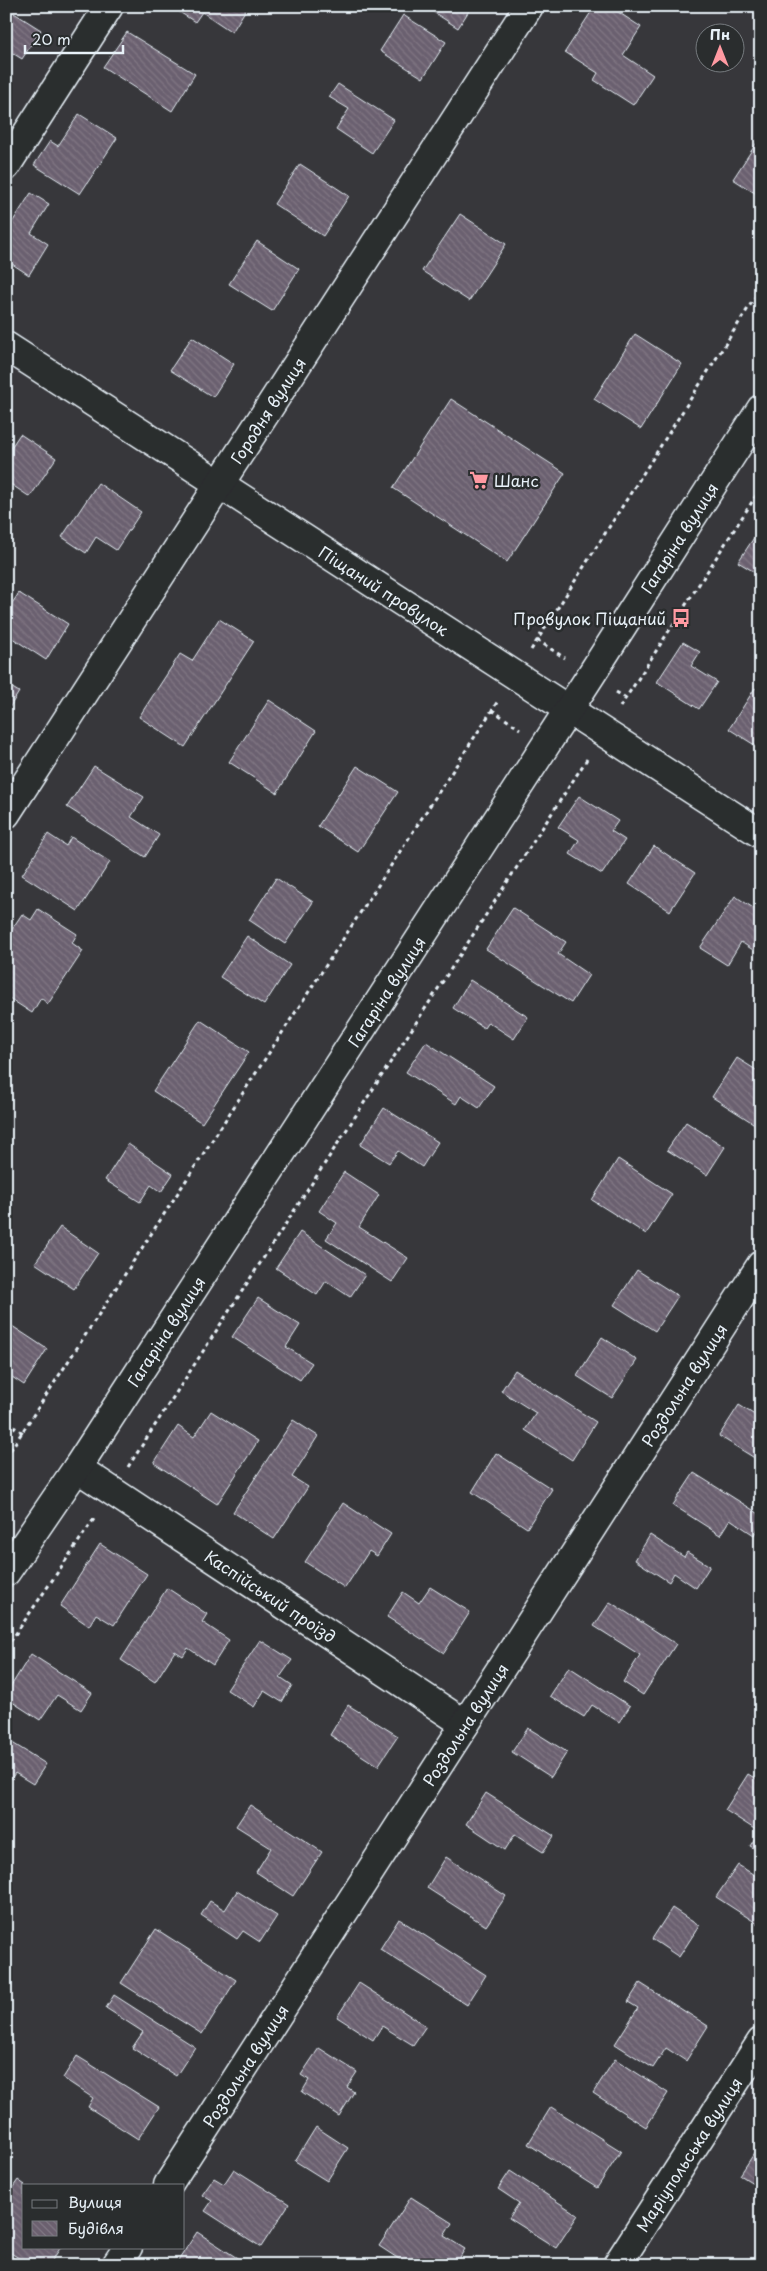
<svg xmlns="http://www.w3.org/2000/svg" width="767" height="2271" font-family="'Playpen Sans',sans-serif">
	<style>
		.building { fill: url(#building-back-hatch); stroke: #e8f1f8 }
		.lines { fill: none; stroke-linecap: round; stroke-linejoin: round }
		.minor-casing { stroke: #e8f1f8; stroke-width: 31 }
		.tertiary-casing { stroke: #e8f1f8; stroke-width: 31 }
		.path { stroke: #e8f1f8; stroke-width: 3; stroke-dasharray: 4 4; stroke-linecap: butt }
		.minor { stroke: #2a2d2e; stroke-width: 28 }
		.tertiary { stroke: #2a2d2e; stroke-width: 28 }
		.labels { text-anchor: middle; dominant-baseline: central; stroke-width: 5; stroke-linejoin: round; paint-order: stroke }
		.street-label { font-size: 16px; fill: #e8f1f8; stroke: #2a2d2e }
		.poi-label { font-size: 16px; fill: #e8f1f8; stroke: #2a2d2e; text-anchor: start }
	</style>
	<defs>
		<pattern id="building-back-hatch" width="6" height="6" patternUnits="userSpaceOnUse" patternTransform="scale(1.25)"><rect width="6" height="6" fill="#6b606f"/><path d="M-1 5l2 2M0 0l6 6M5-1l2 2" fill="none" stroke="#807784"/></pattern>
	</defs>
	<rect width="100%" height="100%" fill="#37373b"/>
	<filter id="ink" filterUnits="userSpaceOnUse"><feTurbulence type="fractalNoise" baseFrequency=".02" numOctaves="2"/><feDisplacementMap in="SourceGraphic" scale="10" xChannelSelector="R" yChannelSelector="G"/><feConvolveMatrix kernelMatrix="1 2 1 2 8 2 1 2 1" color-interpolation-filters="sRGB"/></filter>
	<g filter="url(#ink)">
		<path class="building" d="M 170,6 L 248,6 L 232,32 L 202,12 L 195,22 Z
			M 424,6 L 472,6 L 458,28 Z
			M 595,6 L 609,6 L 641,27 L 623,55 L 653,75 L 633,105 L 594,80 L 598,73 L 565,52 Z
			M 6,8 L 41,30 L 22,59 L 6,49 Z
			M 403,15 L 446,42 L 423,78 L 380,51 Z
			M 127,32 L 195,74 L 172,111 L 103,67 Z
			M 338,84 L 394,120 L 372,153 L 336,129 L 349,109 L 329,97 Z
			M 79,114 L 117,138 L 80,194 L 34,165 L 50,141 L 58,146 Z
			M 761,136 L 761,197 L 733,179 Z
			M 300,164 L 349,196 L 323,236 L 274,204 Z
			M 31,193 L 49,204 L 31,233 L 48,244 L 29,275 L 6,260 L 6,232 Z
			M 460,214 L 506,244 L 469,301 L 422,271 Z
			M 257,241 L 299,269 L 272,311 L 229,284 Z
			M 635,334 L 682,364 L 641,429 L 594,399 Z
			M 192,337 L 234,364 L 213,397 L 170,370 Z
			M 451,399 L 565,473 L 507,562 L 393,488 Z
			M 20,434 L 56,458 L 30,497 L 6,481 L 6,455 Z
			M 98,483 L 141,512 L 116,550 L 96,537 L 86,553 L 62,537 Z
			M 761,527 L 761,576 L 738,562 Z
			M 19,593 L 68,624 L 46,660 L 6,634 L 6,612 Z
			M 219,619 L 254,641 L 185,747 L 139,717 L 180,654 L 192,661 Z
			M 683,642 L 700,652 L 691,666 L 717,682 L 699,709 L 657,682 Z
			M 6,684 L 19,692 L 6,713 Z
			M 755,688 L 761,692 L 761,749 L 729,729 Z
			M 269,700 L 316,731 L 277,793 L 229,762 Z
			M 94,766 L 144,797 L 131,817 L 159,835 L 145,857 L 67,807 Z
			M 357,766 L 398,792 L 358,852 L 318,826 Z
			M 579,796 L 618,821 L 611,831 L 625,840 L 602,874 L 570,854 L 579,840 L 558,827 Z
			M 48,834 L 66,846 L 71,837 L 110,862 L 78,911 L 22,875 Z
			M 654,846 L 695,873 L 670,911 L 629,884 Z
			M 276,878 L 313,902 L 285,944 L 249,920 Z
			M 735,896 L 761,913 L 761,937 L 753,950 L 741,942 L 727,965 L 700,948 Z
			M 513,908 L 566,942 L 558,954 L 589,975 L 571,1003 L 486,949 Z
			M 38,909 L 77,934 L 72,943 L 83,951 L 48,1004 L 41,998 L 32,1013 L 6,996 L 6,938 L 22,914 L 31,920 Z
			M 247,936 L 290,965 L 264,1005 L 220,977 Z
			M 470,980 L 528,1017 L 514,1039 L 488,1022 L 484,1028 L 453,1008 Z
			M 200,1020 L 249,1052 L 202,1123 L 153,1091 Z
			M 426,1042 L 494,1086 L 479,1108 L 461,1096 L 456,1104 L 406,1072 Z
			M 737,1058 L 761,1073 L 761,1128 L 712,1097 Z
			M 384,1108 L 438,1142 L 422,1167 L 398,1151 L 389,1163 L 360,1145 Z
			M 686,1122 L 725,1147 L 707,1175 L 667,1150 Z
			M 128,1144 L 173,1174 L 161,1192 L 151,1185 L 140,1202 L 105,1180 Z
			M 618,1159 L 672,1194 L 646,1234 L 592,1200 Z
			M 344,1172 L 379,1195 L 359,1227 L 408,1258 L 392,1282 L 326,1239 L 337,1223 L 319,1211 Z
			M 60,1227 L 98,1253 L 74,1289 L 35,1263 Z
			M 300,1232 L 365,1275 L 350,1297 L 326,1281 L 317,1295 L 276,1268 Z
			M 637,1270 L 678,1296 L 655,1331 L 614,1305 Z
			M 258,1298 L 300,1325 L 286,1347 L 312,1363 L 300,1380 L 232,1337 Z
			M 6,1322 L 47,1349 L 24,1385 L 6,1373 Z
			M 602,1337 L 637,1360 L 612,1398 L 577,1376 Z
			M 515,1370 L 596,1422 L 572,1460 L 525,1430 L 536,1413 L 501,1391 Z
			M 739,1405 L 761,1419 L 761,1462 L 719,1436 Z
			M 211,1411 L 258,1441 L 217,1504 L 154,1463 L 178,1426 L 194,1437 Z
			M 293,1420 L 318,1436 L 292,1477 L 308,1487 L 274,1539 L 233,1512 Z
			M 496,1453 L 552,1489 L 527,1528 L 472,1492 Z
			M 694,1473 L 761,1515 L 761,1523 L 754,1535 L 730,1519 L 720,1535 L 673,1505 Z
			M 343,1503 L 391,1534 L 377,1556 L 369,1551 L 345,1588 L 305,1562 Z
			M 650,1535 L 684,1557 L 687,1552 L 710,1566 L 696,1588 L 674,1573 L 669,1582 L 635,1560 Z
			M 100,1544 L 147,1574 L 114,1625 L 96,1614 L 89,1626 L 60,1606 Z
			M 430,1587 L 470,1612 L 444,1653 L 387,1617 L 403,1592 L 419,1603 Z
			M 167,1588 L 207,1614 L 202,1622 L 229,1640 L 213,1665 L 188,1648 L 183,1656 L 175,1651 L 155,1682 L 121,1660 Z
			M 610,1602 L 676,1644 L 643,1695 L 623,1682 L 640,1655 L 594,1626 Z
			M 260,1640 L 292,1660 L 280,1677 L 292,1685 L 282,1702 L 264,1691 L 254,1707 L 227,1690 Z
			M 31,1654 L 92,1693 L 81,1710 L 57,1695 L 40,1720 L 6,1698 L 6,1694 Z
			M 569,1667 L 630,1706 L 619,1722 L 592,1705 L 584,1717 L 550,1696 Z
			M 348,1705 L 398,1736 L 378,1766 L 330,1735 Z
			M 528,1728 L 567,1752 L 551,1777 L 512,1752 Z
			M 6,1739 L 46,1764 L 33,1784 L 15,1773 L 11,1779 L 6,1777 Z
			M 748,1774 L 761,1782 L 761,1852 L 750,1846 L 759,1832 L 725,1810 Z
			M 486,1793 L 554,1836 L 543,1852 L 515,1834 L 505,1850 L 466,1824 Z
			M 250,1805 L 322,1852 L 293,1896 L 256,1872 L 271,1848 L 236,1826 Z
			M 446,1857 L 506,1896 L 486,1926 L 427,1888 Z
			M 738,1865 L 761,1879 L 761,1926 L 716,1897 Z
			M 237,1891 L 277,1916 L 260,1942 L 243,1931 L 237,1939 L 201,1915 L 210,1901 L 225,1910 Z
			M 672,1908 L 699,1926 L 679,1957 L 652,1939 Z
			M 399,1919 L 486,1975 L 467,2005 L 380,1949 Z
			M 156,1929 L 236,1980 L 202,2034 L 121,1983 Z
			M 359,1983 L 426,2026 L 413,2045 L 382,2026 L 373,2040 L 337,2017 Z
			M 640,1983 L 708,2026 L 686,2061 L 666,2048 L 653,2068 L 615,2044 L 638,2008 L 628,2002 Z
			M 114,1995 L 195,2047 L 176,2076 L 132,2048 L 143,2032 L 106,2008 Z
			M 319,2048 L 357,2072 L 347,2087 L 354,2092 L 339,2116 L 302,2092 L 309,2080 L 301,2075 Z
			M 77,2056 L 159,2107 L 138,2139 L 88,2107 L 93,2098 L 63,2078 Z
			M 615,2059 L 668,2093 L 646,2127 L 593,2093 Z
			M 551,2107 L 621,2151 L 597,2188 L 528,2144 Z
			M 316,2127 L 348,2148 L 327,2181 L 295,2161 Z
			M 757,2149 L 761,2152 L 761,2188 L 740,2175 Z
			M 234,2169 L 289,2204 L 261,2247 L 205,2211 L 212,2201 L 202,2195 L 214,2178 L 224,2184 Z
			M 510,2171 L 578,2215 L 556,2248 L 509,2218 L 519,2203 L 498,2189 Z
			M 18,2180 L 25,2185 L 24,2185 L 24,2247 L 61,2247 L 49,2265 L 30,2265 L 6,2250 L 6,2197 Z
			M 411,2197 L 452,2223 L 444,2236 L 465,2249 L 455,2265 L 408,2265 L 379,2246 Z
			M 197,2232 L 248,2265 L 184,2265 L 178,2261 Z"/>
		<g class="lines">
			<g class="minor-casing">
				<g id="minor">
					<path d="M 6,166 L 109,6"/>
					<path id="s1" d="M 6,346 L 761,834"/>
					<path id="s2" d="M 6,814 L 529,6"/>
					<path id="s3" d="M 77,1468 L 465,1724"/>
					<path id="s4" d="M 168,2185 L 761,1265"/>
					<path d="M 116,2265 L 128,2247"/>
					<path id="s5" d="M 617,2265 L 761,2042"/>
				</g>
			</g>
			<g class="tertiary-casing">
				<g id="tertiary">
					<path id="s6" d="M 6,1572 L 77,1468 L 591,675 L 761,409"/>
				</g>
			</g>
			<path class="path" d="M 537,640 L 565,658
				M 531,650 L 761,288
				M 616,692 L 626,698
				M 620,707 L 761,488
				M 492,710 L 520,729
				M 6,1422 L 23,1433
				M 6,1457 L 498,701
				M 128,1467 L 587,759
				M 6,1648 L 96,1516"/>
			<use href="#minor" class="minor"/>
			<use href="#tertiary" class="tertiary"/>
		</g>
	</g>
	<defs>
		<g id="supermarket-bare" transform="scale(1.5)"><path d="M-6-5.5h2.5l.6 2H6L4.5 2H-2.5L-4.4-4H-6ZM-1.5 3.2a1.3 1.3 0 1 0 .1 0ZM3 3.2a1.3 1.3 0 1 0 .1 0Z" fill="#ff9aa2" stroke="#2a2d2e" stroke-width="2.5" paint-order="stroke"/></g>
		<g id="bus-bare" transform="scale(1.5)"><path d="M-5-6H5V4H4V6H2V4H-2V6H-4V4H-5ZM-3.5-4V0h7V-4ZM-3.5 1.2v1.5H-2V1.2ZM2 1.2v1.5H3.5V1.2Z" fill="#ff9aa2" stroke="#2a2d2e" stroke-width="2.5" paint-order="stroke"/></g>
	</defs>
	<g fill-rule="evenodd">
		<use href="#supermarket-bare" x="479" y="480"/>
		<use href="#bus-bare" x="681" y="618"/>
	</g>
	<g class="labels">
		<g class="street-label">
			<text stroke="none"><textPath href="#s2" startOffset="481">Городня вулиця</textPath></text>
			<text stroke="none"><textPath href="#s6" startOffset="1234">Гагаріна вулиця</textPath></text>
			<text stroke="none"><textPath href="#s1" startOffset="450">Піщаний провулок</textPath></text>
			<text stroke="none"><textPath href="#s6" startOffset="694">Гагаріна вулиця</textPath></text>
			<text stroke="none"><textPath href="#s6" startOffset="289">Гагаріна вулиця</textPath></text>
			<text stroke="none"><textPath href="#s4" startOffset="952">Роздольна вулиця</textPath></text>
			<text stroke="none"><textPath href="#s3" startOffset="232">Каспійський проїзд</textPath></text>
			<text stroke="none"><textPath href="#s4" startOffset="548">Роздольна вулиця</textPath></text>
			<text stroke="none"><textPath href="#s4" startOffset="142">Роздольна вулиця</textPath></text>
			<text stroke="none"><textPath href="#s5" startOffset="132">Маріупольська вулиця</textPath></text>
		</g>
		<g class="poi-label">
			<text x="494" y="480">Шанс</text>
			<text x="666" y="618" text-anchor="end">Провулок Піщаний</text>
		</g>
	</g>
	<rect width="767" height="2271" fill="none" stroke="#2a2d2e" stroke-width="25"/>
	<rect x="12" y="12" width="742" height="2246" fill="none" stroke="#e8f1f8" stroke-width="2" filter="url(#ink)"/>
	<rect x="22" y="2184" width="162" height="65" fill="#2a2d2e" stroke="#767b7f"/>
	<rect x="32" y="2200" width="25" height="8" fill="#2a2d2e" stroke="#767b7f"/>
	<text x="68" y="2208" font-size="15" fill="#e8f1f8">Вулиця</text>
	<rect x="32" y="2221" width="25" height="15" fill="url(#building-back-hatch)" stroke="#767b7f"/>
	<text x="68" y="2234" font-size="15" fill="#e8f1f8">Будівля</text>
	<g transform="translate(720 48)"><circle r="24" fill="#2a2d2e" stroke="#767b7f"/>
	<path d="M0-4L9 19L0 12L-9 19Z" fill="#ff9aa2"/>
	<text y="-8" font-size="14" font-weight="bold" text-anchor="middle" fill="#e8f1f8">Пн</text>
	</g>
	<path d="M25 45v8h98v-8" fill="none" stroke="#e8f1f8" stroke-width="2.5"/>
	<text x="32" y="45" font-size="15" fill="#e8f1f8" stroke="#2a2d2e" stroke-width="4" paint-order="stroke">20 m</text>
</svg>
